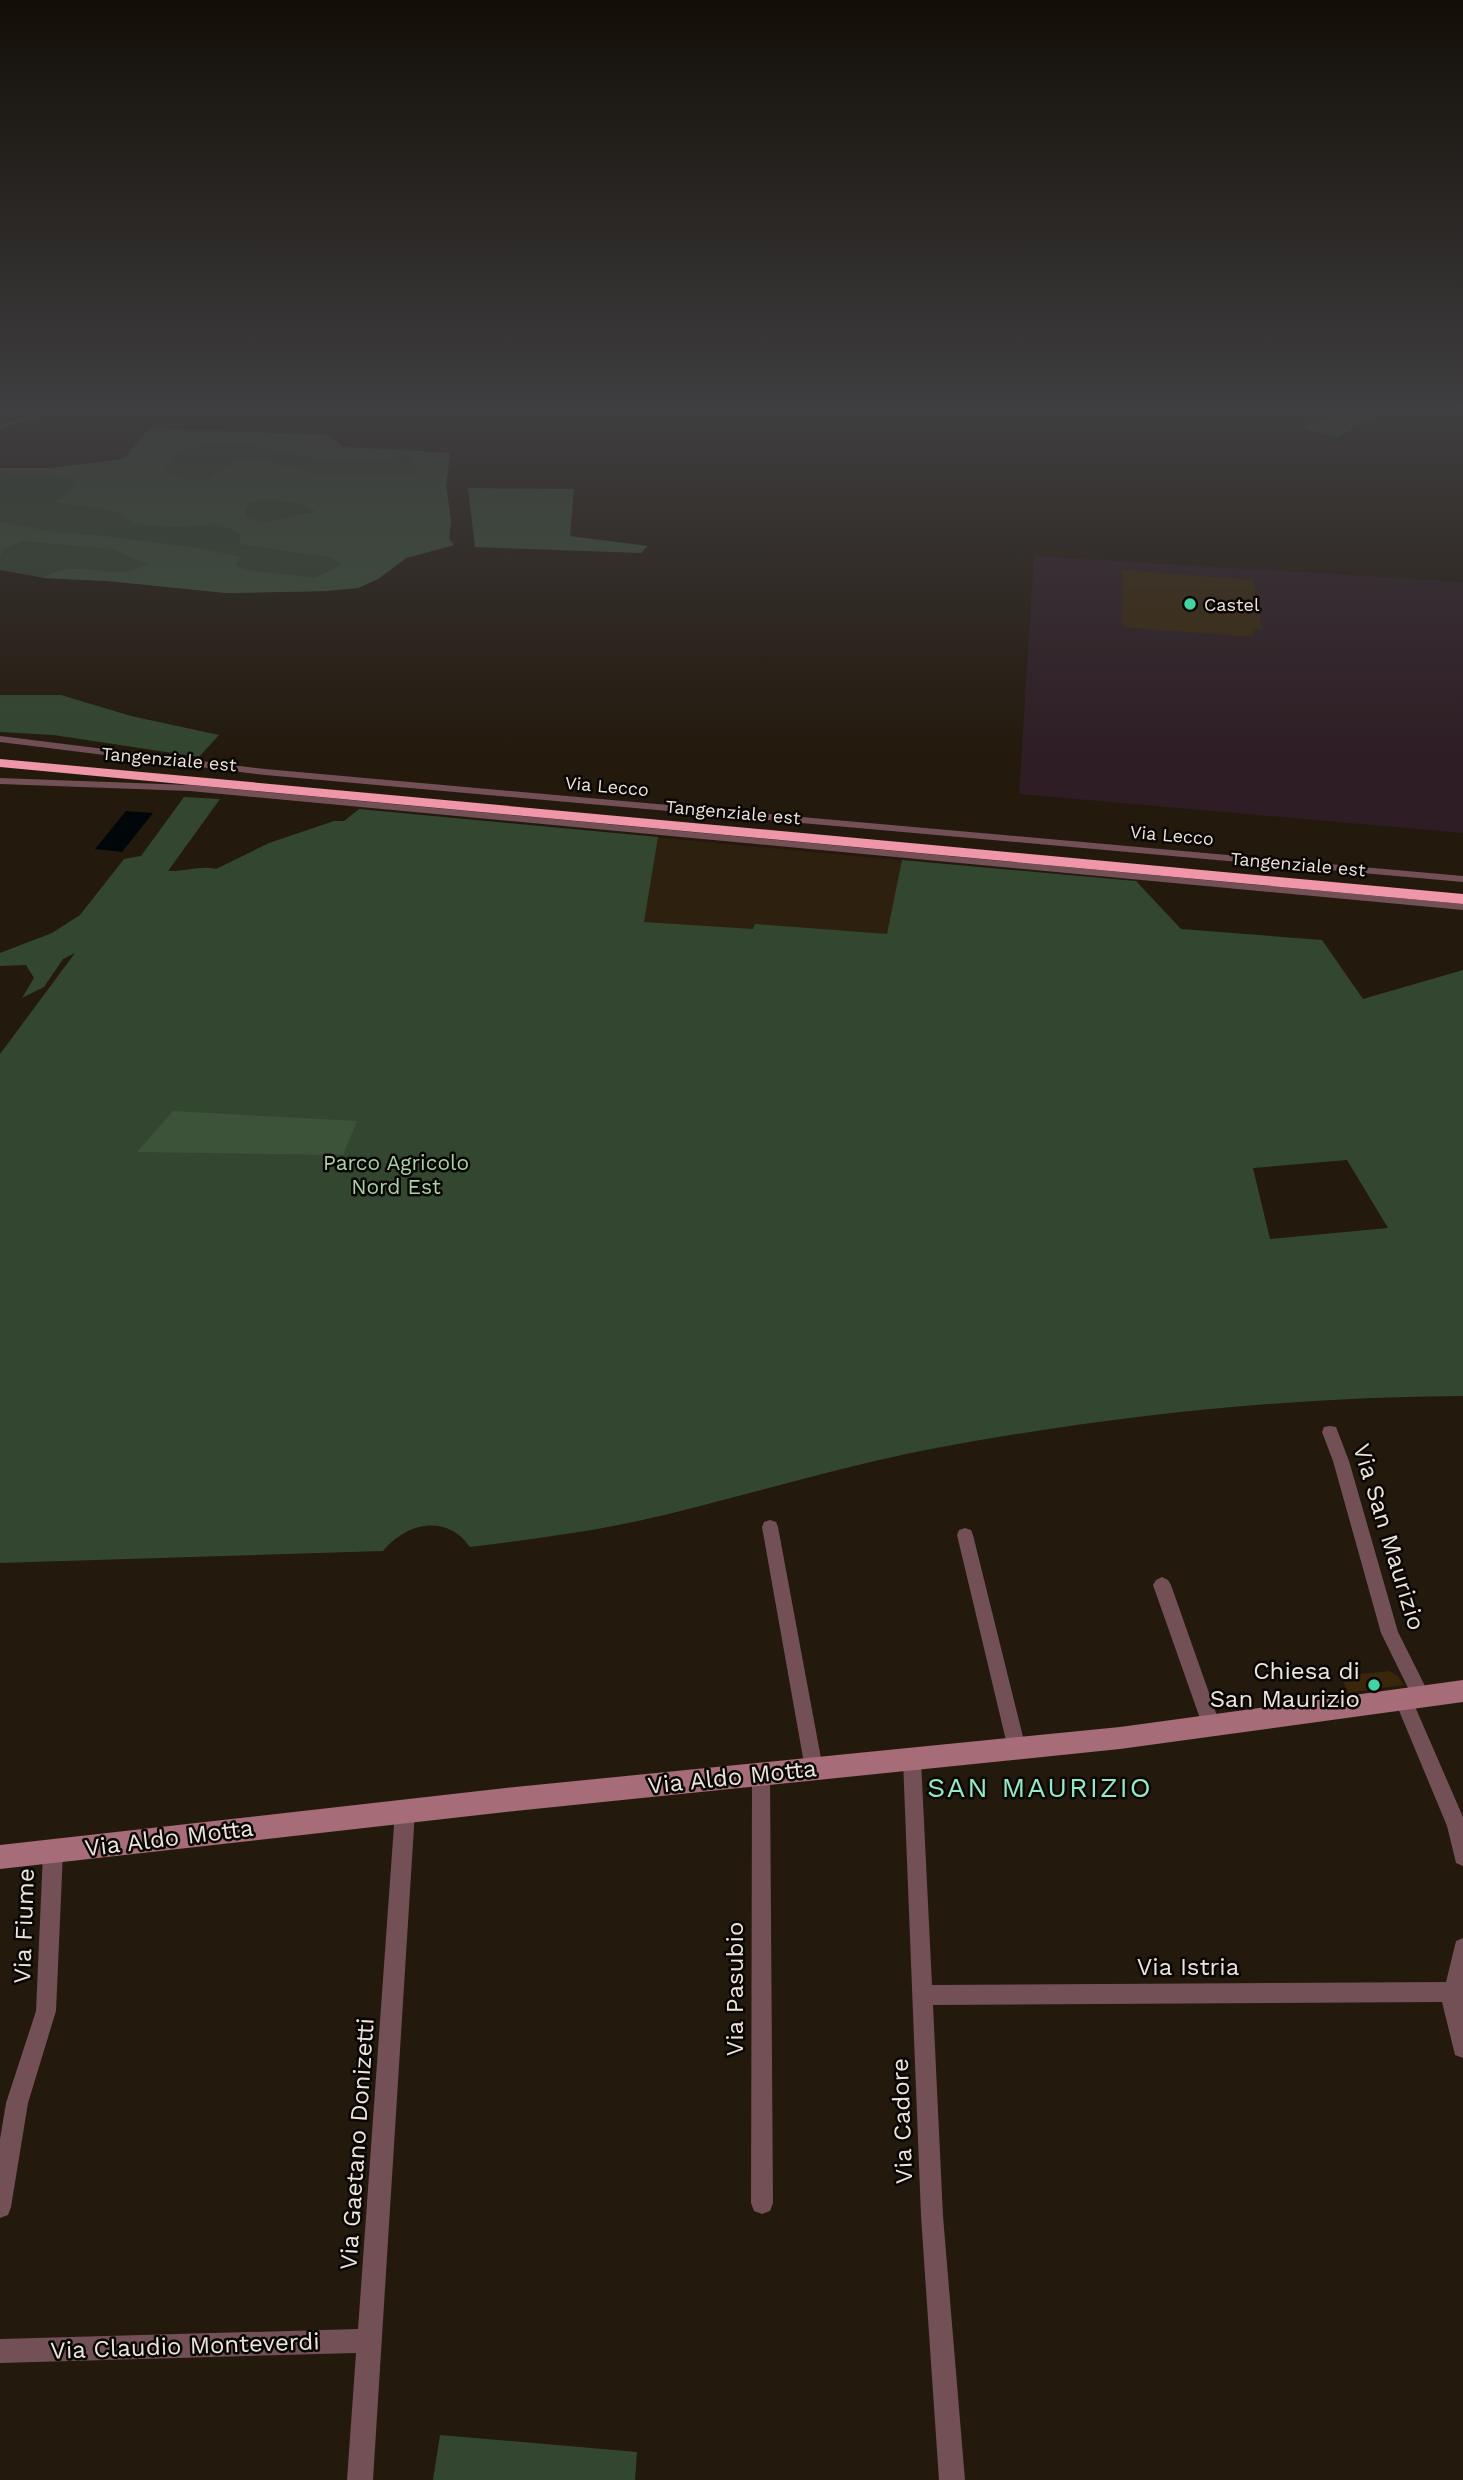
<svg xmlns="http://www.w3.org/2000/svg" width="1463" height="2480" font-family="'Work Sans',sans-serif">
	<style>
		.built { fill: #2e200e }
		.industrial { fill: #2e1d24 }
		.green { fill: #334730; fill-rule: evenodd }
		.forest { fill: #3c5339; fill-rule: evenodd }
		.water { fill: #000609 }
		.building { fill: #3a270b }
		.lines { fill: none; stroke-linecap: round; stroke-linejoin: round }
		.street { fill: #734f56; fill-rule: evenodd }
		.secondary { fill: #a66c77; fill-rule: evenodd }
		.highway { fill: #f096a9; fill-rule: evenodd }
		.poi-dot { fill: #3fd4a2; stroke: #090603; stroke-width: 2.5 }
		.labels { text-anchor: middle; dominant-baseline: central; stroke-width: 5; stroke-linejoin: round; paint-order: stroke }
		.far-poi-label { font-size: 18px; fill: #ece5dc; stroke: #090603; text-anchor: start }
		.far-street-label { font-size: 18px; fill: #ece5dc; stroke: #090603 }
		.park-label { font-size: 21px; fill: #a9d3a3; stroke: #090603 }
		.near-street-label { font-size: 24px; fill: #ece5dc; stroke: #090603 }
		.near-poi-label { font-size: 24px; fill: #ece5dc; stroke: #090603; text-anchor: end }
		.near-quarter-label { font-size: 28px; letter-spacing: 2px; fill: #92eac6; stroke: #090603 }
	</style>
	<rect width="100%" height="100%" fill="#23190d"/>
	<path class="built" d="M 556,828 L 898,860 L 918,871 L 890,937 L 544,927 Z"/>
	<path class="industrial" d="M 1034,556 L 1463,582 L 1463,833 L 1019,794 Z"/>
	<path class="green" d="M 149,428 L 330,435 L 343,447 L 450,453 L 446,486 L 451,521 L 449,539 L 454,545 L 406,558 L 378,579 L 358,588 L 325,591 L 227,593 L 108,581 L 44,578 L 0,570 L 0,468 L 51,468 L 124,459 Z
		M 0,695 L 61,695 L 131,716 L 219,735 L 199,757 L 54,735 L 0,732 Z
		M 184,797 L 220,799 L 168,871 C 184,872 201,865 216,869 L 269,843 L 334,821 L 344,821 L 359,809 L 658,837 L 644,922 L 753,929 L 755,924 L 887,934 L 902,860 L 1136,881 L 1181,929 L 1322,940 L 1363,999 L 1463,970 L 1463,1396 C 1284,1397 1106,1416 931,1449 C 832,1468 736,1499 638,1521 C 582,1533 526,1540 470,1547 C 446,1513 406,1523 383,1551 L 0,1563 L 0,1054 L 75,953 L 63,959 L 44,987 L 22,998 L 34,978 L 26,965 L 0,966 L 0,953 L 52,933 L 80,915 L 124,859 L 141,856 ZM 1347,1160 L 1388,1228 L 1270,1239 L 1253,1168 Z
		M 440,2435 L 637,2452 L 635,2480 L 433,2480 Z"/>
	<path class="forest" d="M 1344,412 L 1377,415 L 1338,437 L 1299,428 Z
		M 149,428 L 330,435 L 343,447 L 450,453 L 446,486 L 451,521 L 449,539 L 454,545 L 406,558 L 378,579 L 358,588 L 325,591 L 227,593 L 108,581 L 44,578 C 74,555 116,585 147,564 L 112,549 L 22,541 L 3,549 L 0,557 L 0,522 L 62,533 L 97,535 L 198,548 L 240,557 L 236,566 L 253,571 L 315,578 L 343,564 L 327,557 L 240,544 L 240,536 L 234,530 L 218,524 L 178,527 L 134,524 L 115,511 L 56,502 L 69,493 L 76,481 L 54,475 L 0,473 L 0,468 L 51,468 L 124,459 ZM 201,445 L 251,445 L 322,460 L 409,457 L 420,473 L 385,476 L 325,476 L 263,460 L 239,460 L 202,482 L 169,475 L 165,470 L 175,454 ZM 268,499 L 304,505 L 316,512 L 265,522 L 246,518 L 245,511 L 249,503 Z
		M 468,488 L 574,489 L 570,536 L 648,546 L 641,553 L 475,547 Z
		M 173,1111 L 357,1121 L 343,1155 L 137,1152 Z"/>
	<path class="water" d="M 126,811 L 153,813 L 122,852 L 95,849 Z"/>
	<path class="building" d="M 1122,570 L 1253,580 L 1262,629 L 1253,629 L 1254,637 L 1123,627 Z
		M 1389,1671 L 1398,1676 L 1404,1685 L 1348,1693 L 1341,1676 Z"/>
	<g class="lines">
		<path class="street" d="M 45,412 L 54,412 L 0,429 L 0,425 Z
			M 73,412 L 135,412 L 151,414 L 148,416 L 76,414 Z
			M 0,736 L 265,769 L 1463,876 L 1463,882 L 265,775 L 0,742 Z
			M 0,778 L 190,785 L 1463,904 L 1463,910 L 190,791 L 0,784 Z
			M 1330,1426 L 1336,1427 L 1349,1461 L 1398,1632 L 1429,1694 L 1426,1700 L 1420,1702 L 1414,1700 L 1381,1633 L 1333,1461 L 1322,1432 L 1324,1427 Z
			M 770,1520 L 776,1522 L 778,1527 L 823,1769 L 821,1775 L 814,1778 L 807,1775 L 805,1769 L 762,1527 L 764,1522 Z
			M 965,1528 L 971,1530 L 973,1535 L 1026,1749 L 1024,1755 L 1017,1758 L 1010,1755 L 1008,1749 L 957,1535 L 959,1530 Z
			M 1162,1577 L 1168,1580 L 1171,1585 L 1221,1727 L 1219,1733 L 1212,1736 L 1205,1733 L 1203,1727 L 1153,1585 L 1156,1580 Z
			M 1404,1693 L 1410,1695 L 1463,1817 L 1463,1866 L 1456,1863 L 1447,1826 L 1395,1701 L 1398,1695 Z
			M 912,1751 L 919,1754 L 921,1760 L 932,1985 L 1446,1982 L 1456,1941 L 1463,1938 L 1463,2058 L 1455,2055 L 1442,2002 L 933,2005 L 943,2216 L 965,2480 L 939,2480 L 921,2216 L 903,1760 L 905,1754 Z
			M 761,1766 L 768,1769 L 770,1775 L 773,2203 L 770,2211 L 762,2214 L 754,2211 L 751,2203 L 752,1775 L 754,1769 Z
			M 405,1802 L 412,1804 L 415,1811 L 373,2480 L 347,2480 L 356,2353 L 0,2363 L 0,2339 L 358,2329 L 395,1811 L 398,1804 Z
			M 53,1842 L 60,1845 L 63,1852 L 56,2011 L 28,2103 L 11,2207 L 8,2215 L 0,2218 L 0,2139 L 6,2103 L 36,2011 L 43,1852 L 46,1845 Z"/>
		<path class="secondary" d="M 1463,1680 L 1463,1702 L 1120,1749 L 515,1811 L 0,1869 L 0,1845 L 515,1787 L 1120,1727 Z"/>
		<path class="highway" d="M 0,759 L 1463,894 L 1463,904 L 0,767 Z"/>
	</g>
	<linearGradient id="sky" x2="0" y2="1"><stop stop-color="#130e07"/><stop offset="0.54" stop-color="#3f3e40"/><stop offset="1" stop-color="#3f3e40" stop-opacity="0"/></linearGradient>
	<rect width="1463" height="759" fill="url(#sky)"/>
	<g class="poi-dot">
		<circle cx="1190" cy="604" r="7"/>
		<circle cx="1374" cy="1685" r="7"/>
	</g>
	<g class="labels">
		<g class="far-poi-label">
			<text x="1204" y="604">Castel</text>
		</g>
		<g class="far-street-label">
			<text transform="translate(169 759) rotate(5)">Tangenziale est</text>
			<text transform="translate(607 786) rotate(5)">Via Lecco</text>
			<text transform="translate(733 812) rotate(5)">Tangenziale est</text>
			<text transform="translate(1172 835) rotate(5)">Via Lecco</text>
			<text transform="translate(1298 864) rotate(5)">Tangenziale est</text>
		</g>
		<g class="park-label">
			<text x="396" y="1162">Parco Agricolo<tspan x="396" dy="24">Nord Est</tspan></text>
		</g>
		<g class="near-street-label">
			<text transform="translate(1389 1537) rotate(73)">Via San Maurizio</text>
			<text transform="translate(732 1777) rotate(-6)">Via Aldo Motta</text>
			<text transform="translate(169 1838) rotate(-7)">Via Aldo Motta</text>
			<text transform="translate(24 1926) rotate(-88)">Via Fiume</text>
			<text x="1188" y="1967">Via Istria</text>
			<text transform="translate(735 1989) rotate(-90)">Via Pasubio</text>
			<text transform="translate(902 2121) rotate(-92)">Via Cadore</text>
			<text transform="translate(357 2144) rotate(-86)">Via Gaetano Donizetti</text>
			<text transform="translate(185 2346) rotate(-2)">Via Claudio Monteverdi</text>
		</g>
		<g class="near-poi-label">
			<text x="1360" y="1671">Chiesa di<tspan x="1360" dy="28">San Maurizio</tspan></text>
		</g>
		<g class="near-quarter-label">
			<text x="1040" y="1787">SAN MAURIZIO</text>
		</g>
	</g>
</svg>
